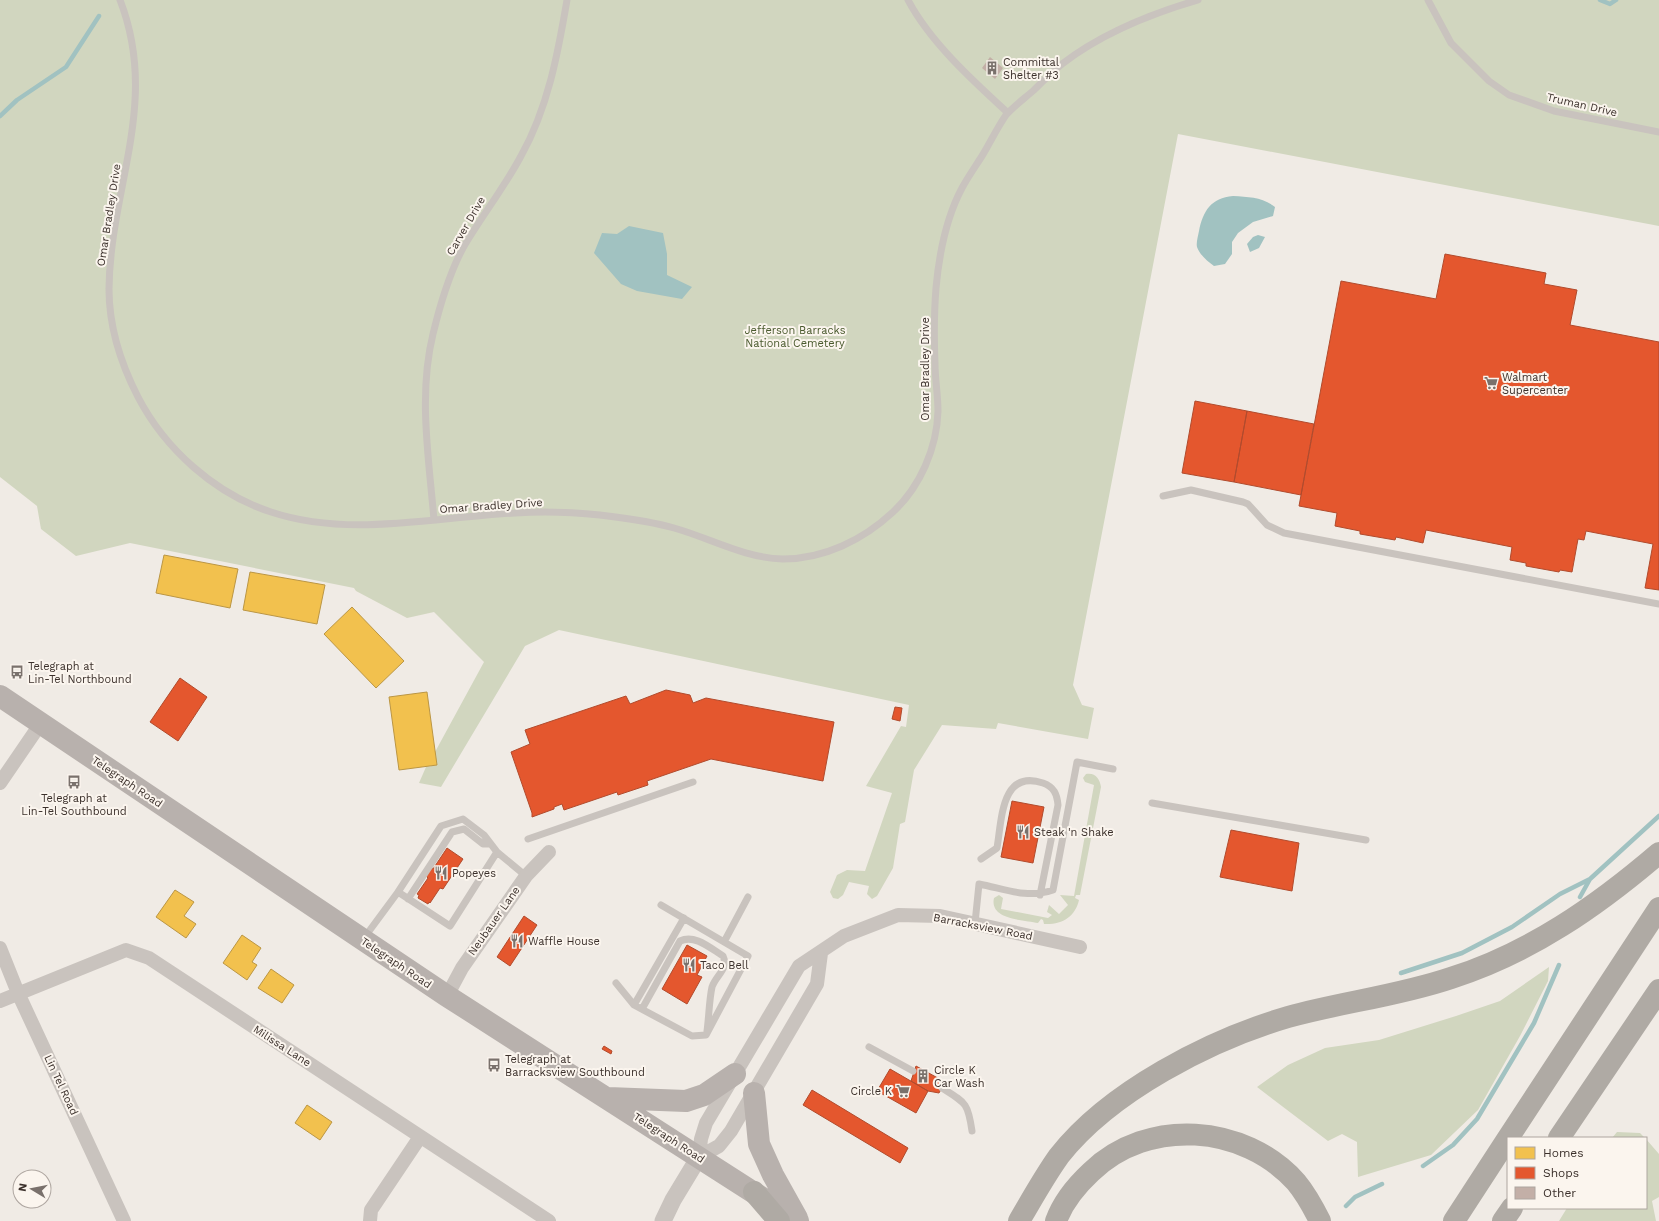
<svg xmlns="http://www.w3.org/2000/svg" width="1659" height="1221" font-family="'Work Sans',sans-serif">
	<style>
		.green { fill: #d1d6bf }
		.water { fill: #a1c2c1 }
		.homes { fill: #f2c14e; stroke: #bb9644 }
		.shops { fill: #e4572e; stroke: #b14b2d }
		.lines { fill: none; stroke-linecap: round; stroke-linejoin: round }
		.stream { stroke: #a1c2c1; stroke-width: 4.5 }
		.building { fill: #c3afa7 }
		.service { stroke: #c9c3be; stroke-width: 7 }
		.minor { stroke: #c9c3be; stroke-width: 14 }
		.tertiary { stroke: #c9c3be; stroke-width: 17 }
		.primary { stroke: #b8b1ad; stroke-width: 22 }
		.motorway { stroke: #afaaa4; stroke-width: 22 }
		.labels { text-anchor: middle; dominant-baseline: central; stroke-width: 4; stroke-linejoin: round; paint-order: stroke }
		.poi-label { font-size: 11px; fill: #3b302b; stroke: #fbf5ee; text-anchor: start }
		.street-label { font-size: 11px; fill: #3b302b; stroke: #fbf5ee }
		.park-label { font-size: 11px; fill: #4a5a2e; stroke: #fbf5ee }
	</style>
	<rect width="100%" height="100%" fill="#f0ebe5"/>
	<path class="green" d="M 0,0 L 1659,0 L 1659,226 L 1178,134 L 1073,685 L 1082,705 L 1094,708 L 1088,739 L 998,723 L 996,729 L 942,725 L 914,770 L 905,822 L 900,824 L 893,868 L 877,896 L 872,899 L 867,894 L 869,886 L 849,882 L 843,895 L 838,899 L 833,898 L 830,892 L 837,875 L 847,870 L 865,871 L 892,793 L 866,786 L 901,726 L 906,727 L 909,705 L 559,630 L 525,646 L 441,787 L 419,783 L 426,767 L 437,765 L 435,752 L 484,662 L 434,612 L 407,618 L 356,591 L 354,588 L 130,543 L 76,556 L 41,529 L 37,506 L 0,477 Z
		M 1086,774 C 1095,772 1100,779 1101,787 L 1080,895 L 1076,895 L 1075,898 L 1079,900 C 1075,917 1062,925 1044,924 L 1043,920 L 1041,919 L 1038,923 C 1024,920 989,920 994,898 L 999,895 L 1003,898 L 1001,909 L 1048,918 L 1052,915 L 1047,912 L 1049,905 L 1059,914 L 1068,905 L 1060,895 L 1074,896 L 1094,785 L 1085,782 L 1083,778 Z
		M 1549,967 L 1548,981 L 1520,1036 L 1478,1110 L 1431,1155 L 1358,1177 L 1357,1142 L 1342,1134 L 1328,1141 L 1257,1087 L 1288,1065 L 1325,1048 L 1379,1040 L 1456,1016 L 1500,1001 Z
		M 1617,1132 L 1640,1133 L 1645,1138 L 1612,1138 Z
		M 1646,1139 L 1659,1154 L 1659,1197 L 1652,1201 L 1656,1221 L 1559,1221 L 1567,1208 L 1646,1208 Z"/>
	<path class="water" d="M 1233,196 C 1249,197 1262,197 1275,207 L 1273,216 L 1253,222 L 1238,233 L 1232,242 L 1232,254 L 1225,264 L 1214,266 C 1207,261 1200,255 1197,247 C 1196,243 1198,236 1199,231 C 1203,211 1211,198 1233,196 Z
		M 629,226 L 663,233 L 667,254 L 667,275 L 692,287 L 682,299 L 637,291 L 621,284 L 594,253 L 602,233 L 617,234 Z
		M 1258,235 L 1265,237 L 1259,248 L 1250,252 L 1247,244 L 1253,237 Z"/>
	<path class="homes" d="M 164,555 L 238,569 L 230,608 L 156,593 Z
		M 250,572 L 325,585 L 317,624 L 243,610 Z
		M 352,607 L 404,661 L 376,688 L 324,634 Z
		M 427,692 L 437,765 L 399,770 L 389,697 Z
		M 175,890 L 194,902 L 184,916 L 196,924 L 186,938 L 156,917 Z
		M 242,935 L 261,948 L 252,962 L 257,965 L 247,980 L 223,963 Z
		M 271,969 L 294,985 L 282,1003 L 258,988 Z
		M 307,1105 L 332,1122 L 320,1140 L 295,1123 Z"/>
	<path class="shops" d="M 1445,254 L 1546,273 L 1544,284 L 1577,290 L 1570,325 L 1659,342 L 1659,590 L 1645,588 L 1653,544 L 1586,531 L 1584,540 L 1578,539 L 1572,572 L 1560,570 L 1559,572 L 1526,566 L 1526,563 L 1510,560 L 1512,547 L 1426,530 L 1423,543 L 1396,537 L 1395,540 L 1360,534 L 1360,531 L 1335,526 L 1337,513 L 1299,506 L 1341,281 L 1436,299 Z
		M 1195,401 L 1247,411 L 1234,482 L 1182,473 Z
		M 1247,411 L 1314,424 L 1301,495 L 1234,482 Z
		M 180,678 L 207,697 L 178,741 L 150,722 Z
		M 666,690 L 690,695 L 693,703 L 706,698 L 834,722 L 823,781 L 711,759 L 647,781 L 648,785 L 618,795 L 617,792 L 564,810 L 562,804 L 554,807 L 554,809 L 532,817 L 532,813 L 511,752 L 530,744 L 525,730 L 626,696 L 630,704 Z
		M 895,707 L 902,708 L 900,721 L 892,719 Z
		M 1012,801 L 1044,807 L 1033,863 L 1001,857 Z
		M 1231,830 L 1299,843 L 1292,891 L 1220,877 Z
		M 447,848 L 463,859 L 443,889 L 440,888 L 430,903 L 429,902 L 428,904 L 418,898 L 419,895 L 417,894 L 428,878 L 426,876 L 431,868 L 433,869 Z
		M 524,916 L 537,925 L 510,966 L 497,957 Z
		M 687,945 L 707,956 L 697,975 L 702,977 L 687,1004 L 662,989 Z
		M 604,1046 L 612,1051 L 611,1054 L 602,1049 Z
		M 916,1066 L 945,1082 L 939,1093 L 928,1091 L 911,1081 Z
		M 890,1069 L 928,1091 L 916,1113 L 877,1091 Z
		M 812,1090 L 908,1148 L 900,1163 L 803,1105 Z"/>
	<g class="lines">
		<path class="stream" d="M 1600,0 L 1610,4 L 1616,0
			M 0,116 L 17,100 L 66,67 L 99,16
			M 1580,897 L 1590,879 L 1659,816
			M 1401,973 L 1462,953 L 1512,927 L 1560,894 L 1590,879
			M 1423,1166 L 1453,1145 L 1477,1119 L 1534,1023 L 1559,965
			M 1346,1206 L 1355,1197 L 1382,1184"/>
	</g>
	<path class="building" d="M 990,57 L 1003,68 L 995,79 L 982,68 Z"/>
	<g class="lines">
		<path class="service" d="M 120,0 C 160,103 110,187 109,289 C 109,326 121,364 138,397 C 165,449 215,494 271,512 C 349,538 434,517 515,513 C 542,511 572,512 600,515 C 624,518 650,521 674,528 C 710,538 744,558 783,559 C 824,559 863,540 893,512 C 920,487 937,448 938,411 C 938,395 935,379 935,364 C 934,339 934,313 936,288 C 939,255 946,218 962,188 C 968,177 975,167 982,156 C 990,143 997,128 1006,115 C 1014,106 1025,98 1034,90 C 1043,81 1052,72 1062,64 C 1101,34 1150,14 1198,0
			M 908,0 C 930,42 973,81 1008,113
			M 1428,0 L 1451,43 L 1489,81 L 1509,95 L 1554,111 L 1659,132
			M 1163,496 L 1191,490 L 1243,502 L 1248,504 L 1267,525 L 1284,533 L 1659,604
			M 434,520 C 429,459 418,395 433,334 C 440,305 449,274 463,248 C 481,217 504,188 521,156 C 548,108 558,53 567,0
			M 1152,803 L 1366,840
			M 528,839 L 693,782
			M 981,859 L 997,848 C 1002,819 1001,769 1043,783 C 1054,787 1057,794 1058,805 L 1040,895
			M 398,892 L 441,826 L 463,819 L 484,835 L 497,852
			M 408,899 L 452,832 L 464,829 L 483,844 L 489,844
			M 975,923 L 979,884 C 1005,889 1027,899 1053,890 L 1077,762 L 1113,769
			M 364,938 L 398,892 L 450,926 L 497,852 L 526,876
			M 724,942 L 748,897
			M 616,983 L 634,1005 L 692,1036 L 706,1035 L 748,956 L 661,905
			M 634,1005 L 684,918
			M 642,1009 L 680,941 C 695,934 710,948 723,956 C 729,969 716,975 712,987 C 709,1001 709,1017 707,1031
			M 869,1047 L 913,1071
			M 942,1088 C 966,1103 968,1103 972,1131"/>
		<path class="minor" d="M 0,783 L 41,723
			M 0,948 L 18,993 L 124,1221
			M 447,996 L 462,968 L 526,876 L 549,852
			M 0,1001 L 126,950 L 149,958 L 549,1221
			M 699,1157 L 701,1139 L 706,1123 L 799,966 L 844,936 L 898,915 L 940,916 L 1080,947
			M 699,1157 L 719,1146 L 731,1131 L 817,984 L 821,953
			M 370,1221 L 371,1210 L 420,1137"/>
		<path class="tertiary" d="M 663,1221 L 673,1200 L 699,1157"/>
		<path class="primary" d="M 0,696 L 447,996 L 798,1221
			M 754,1093 L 759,1144 L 773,1175 L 797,1218
			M 608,1098 L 686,1101 L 704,1095 L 735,1074"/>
		<path class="motorway" d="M 1508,1138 L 1659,908
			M 1559,1138 L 1659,990
			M 754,1192 L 779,1221
			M 1019,1221 C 1032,1199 1044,1177 1059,1156 C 1110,1091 1210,1040 1288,1017 C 1342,1002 1398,996 1451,978 C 1530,953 1597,906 1659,853
			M 1056,1221 C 1063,1202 1077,1185 1091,1172 C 1148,1117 1244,1124 1296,1182 C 1306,1194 1313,1207 1320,1221
			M 1454,1221 L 1508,1138
			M 1503,1221 L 1512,1208"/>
	</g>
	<defs>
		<g id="building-bare" transform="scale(1.08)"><path d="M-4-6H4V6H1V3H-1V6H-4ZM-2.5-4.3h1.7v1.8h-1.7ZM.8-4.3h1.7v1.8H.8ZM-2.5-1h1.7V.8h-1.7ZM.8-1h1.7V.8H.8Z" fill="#7a716c" stroke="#fbf5ee" stroke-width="2.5" paint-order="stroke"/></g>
		<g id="supermarket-bare" transform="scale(1.08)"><path d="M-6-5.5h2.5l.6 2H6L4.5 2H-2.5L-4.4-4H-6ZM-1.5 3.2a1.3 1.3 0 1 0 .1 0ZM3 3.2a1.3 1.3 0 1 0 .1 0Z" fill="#7a716c" stroke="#fbf5ee" stroke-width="2.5" paint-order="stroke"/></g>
		<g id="bus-bare" transform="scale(1.08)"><path d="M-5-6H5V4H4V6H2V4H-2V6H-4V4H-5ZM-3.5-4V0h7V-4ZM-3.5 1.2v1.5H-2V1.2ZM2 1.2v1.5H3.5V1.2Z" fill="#7a716c" stroke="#fbf5ee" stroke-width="2.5" paint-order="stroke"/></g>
		<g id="restaurant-bare" transform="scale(1.08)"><path d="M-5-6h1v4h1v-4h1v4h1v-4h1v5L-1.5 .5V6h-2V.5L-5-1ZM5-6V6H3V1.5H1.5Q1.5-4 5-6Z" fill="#7a716c" stroke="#fbf5ee" stroke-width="2.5" paint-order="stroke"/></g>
	</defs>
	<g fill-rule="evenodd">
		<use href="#building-bare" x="992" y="68"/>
		<use href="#supermarket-bare" x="1491" y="383"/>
		<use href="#bus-bare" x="17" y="672"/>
		<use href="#bus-bare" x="74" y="782"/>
		<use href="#restaurant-bare" x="1023" y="832"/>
		<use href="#restaurant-bare" x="441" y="873"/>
		<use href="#restaurant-bare" x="517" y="941"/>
		<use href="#restaurant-bare" x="689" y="965"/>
		<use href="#bus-bare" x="494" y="1065"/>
		<use href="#building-bare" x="923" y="1076"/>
		<use href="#supermarket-bare" x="903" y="1091"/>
	</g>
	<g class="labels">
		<g class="poi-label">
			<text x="1003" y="62">Committal<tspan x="1003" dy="13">Shelter #3</tspan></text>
			<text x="1502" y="377">Walmart<tspan x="1502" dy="13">Supercenter</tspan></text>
			<text x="28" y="666">Telegraph at<tspan x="28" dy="13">Lin-Tel Northbound</tspan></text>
			<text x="74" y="798" text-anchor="middle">Telegraph at<tspan x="74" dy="13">Lin-Tel Southbound</tspan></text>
			<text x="1034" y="832">Steak 'n Shake</text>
			<text x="452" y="873">Popeyes</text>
			<text x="528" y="941">Waffle House</text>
			<text x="700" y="965">Taco Bell</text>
			<text x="505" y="1059">Telegraph at<tspan x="505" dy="13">Barracksview Southbound</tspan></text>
			<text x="934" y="1070">Circle K<tspan x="934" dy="13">Car Wash</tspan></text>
			<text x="892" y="1091" text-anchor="end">Circle K</text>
		</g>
		<g class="street-label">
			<text transform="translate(1582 105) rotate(13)">Truman Drive</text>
			<text transform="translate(109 215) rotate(-81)">Omar Bradley Drive</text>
			<text transform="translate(466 226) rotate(-60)">Carver Drive</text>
			<text transform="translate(925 369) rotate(-90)">Omar Bradley Drive</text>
			<text transform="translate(491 506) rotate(-4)">Omar Bradley Drive</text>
			<text transform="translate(127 782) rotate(34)">Telegraph Road</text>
			<text transform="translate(494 921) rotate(-55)">Neubauer Lane</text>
			<text transform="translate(983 927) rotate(11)">Barracksview Road</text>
			<text transform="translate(396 963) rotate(34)">Telegraph Road</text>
			<text transform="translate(282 1046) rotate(33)">Milissa Lane</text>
			<text transform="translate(61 1085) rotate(65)">Lin Tel Road</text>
			<text transform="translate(669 1138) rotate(33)">Telegraph Road</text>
		</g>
		<g class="park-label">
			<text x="795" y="330">Jefferson Barracks<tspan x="795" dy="13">National Cemetery</tspan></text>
		</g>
	</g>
	<rect x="1507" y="1137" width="140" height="72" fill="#fbf5ee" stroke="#aea6a0"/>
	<rect x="1515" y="1147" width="20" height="12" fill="#f2c14e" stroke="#aea6a0"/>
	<text x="1543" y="1157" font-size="12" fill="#3b302b">Homes</text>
	<rect x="1515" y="1167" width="20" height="12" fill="#e4572e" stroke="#aea6a0"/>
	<text x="1543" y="1177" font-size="12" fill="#3b302b">Shops</text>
	<rect x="1515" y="1187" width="20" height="12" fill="#c3afa7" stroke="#aea6a0"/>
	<text x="1543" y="1197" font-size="12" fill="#3b302b">Other</text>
	<g transform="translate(32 1189) rotate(280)"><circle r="19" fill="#fbf5ee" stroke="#aea6a0"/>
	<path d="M0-3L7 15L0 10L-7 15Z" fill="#7a716c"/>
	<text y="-6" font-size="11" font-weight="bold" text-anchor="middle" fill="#3b302b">N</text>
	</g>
</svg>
